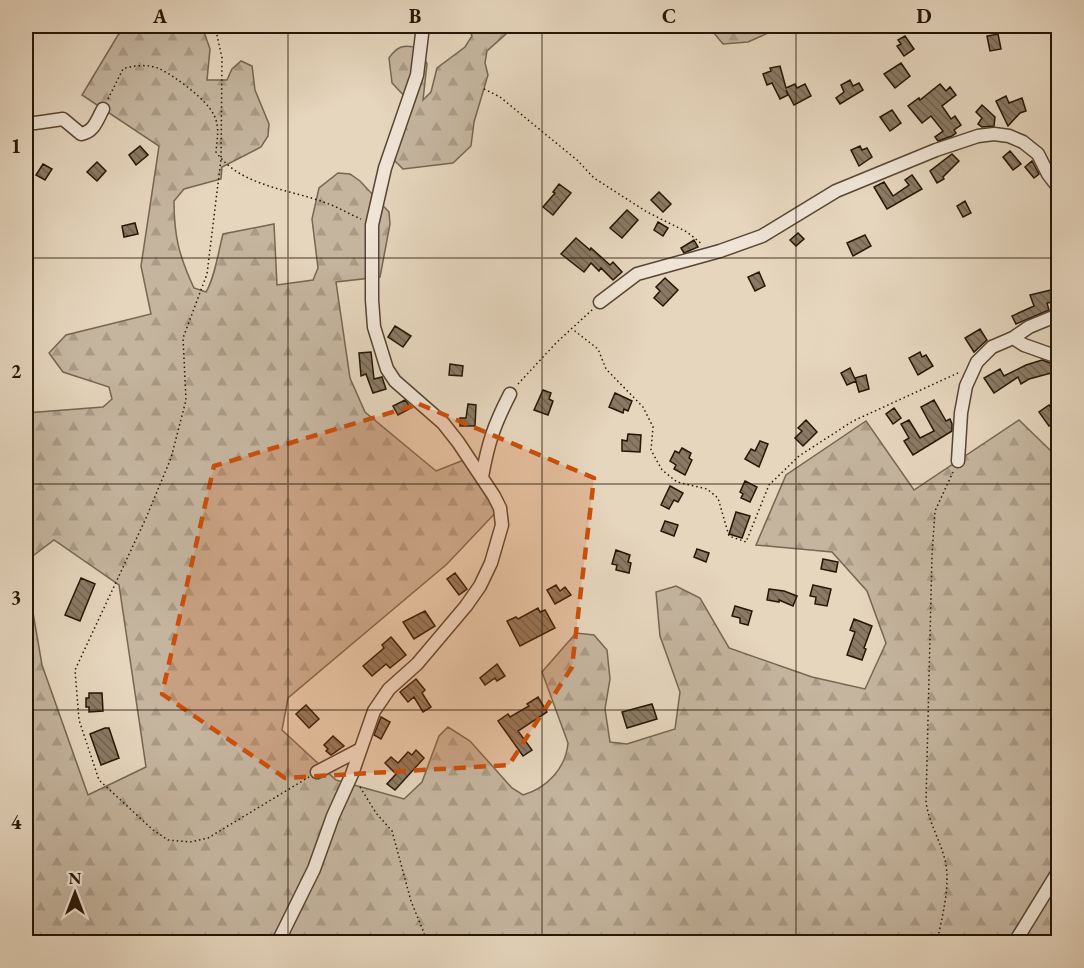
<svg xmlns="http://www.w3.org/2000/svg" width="1084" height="968" font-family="'EB Garamond',serif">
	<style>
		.forest { fill: url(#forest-firs); stroke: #766652; stroke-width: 1.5 }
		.building { fill: url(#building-back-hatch); stroke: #261605; stroke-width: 1.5 }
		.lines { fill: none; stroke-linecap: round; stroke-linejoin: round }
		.street-casing { stroke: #564633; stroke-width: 15 }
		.path { stroke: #261605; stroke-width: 1.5; stroke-dasharray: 1.5 3; stroke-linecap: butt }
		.street { stroke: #efe4d5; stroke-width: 12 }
		.marked { fill: #cb4f0b; fill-opacity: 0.2; stroke: #cb4f0b; stroke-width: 4.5; stroke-dasharray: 12 8; stroke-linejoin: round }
		.grid { fill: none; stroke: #261605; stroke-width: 1.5; stroke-opacity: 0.55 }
		.neatline { fill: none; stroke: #261605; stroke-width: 2 }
		.grid-label { font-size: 20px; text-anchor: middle; font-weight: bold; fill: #261605 }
	</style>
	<defs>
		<pattern id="forest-firs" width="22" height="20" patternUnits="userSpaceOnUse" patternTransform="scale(1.5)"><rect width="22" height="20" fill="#c5b59f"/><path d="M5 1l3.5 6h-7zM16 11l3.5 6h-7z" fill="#a99b87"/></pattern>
		<pattern id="building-back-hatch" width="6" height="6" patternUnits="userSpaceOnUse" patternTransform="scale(1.5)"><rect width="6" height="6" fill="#8a7a65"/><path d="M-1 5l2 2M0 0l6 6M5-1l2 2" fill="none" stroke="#716351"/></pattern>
	</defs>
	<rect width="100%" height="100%" fill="#e6d6be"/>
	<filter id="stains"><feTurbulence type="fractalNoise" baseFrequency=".00333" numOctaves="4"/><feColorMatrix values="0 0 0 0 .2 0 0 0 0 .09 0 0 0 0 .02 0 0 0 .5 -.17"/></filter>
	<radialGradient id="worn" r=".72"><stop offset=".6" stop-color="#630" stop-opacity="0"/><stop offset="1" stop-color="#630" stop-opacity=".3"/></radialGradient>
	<path class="forest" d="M 130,26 L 202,26 L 210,49 L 207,80 L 227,80 L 232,69 L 241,61 L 252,66 L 255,90 L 269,124 L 268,136 L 261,147 L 222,167 L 221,179 L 184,189 L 174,201 C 174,236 179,256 194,288 L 206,292 C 215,277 218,253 223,234 L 274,224 L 277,285 L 313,280 L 318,268 L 312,219 L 319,188 L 338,173 L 350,174 L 360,181 L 389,212 L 390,224 L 380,277 L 336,282 L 350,378 L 365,412 L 436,471 L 469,458 L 500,508 L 447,564 L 288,698 L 282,730 L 336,780 L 404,799 L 422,782 L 439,736 L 448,727 L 470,741 L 512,788 L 523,795 C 547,788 566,768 568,743 L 542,672 L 576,633 L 594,635 L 607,650 L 610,679 L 605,709 L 610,742 L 627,744 L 675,729 L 680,692 L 660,636 L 656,592 L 676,586 L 700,598 L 729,648 L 812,677 L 865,689 L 886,643 L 867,591 L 832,552 L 756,545 L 786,475 L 866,421 L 914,490 L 1019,420 L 1050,450 L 1058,443 L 1058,942 L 26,942 L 26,572 L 42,665 L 88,795 L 146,767 L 119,585 L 54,540 L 26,561 L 26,413 L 103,407 L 112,399 L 109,387 L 63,372 L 49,353 L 66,335 L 151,314 L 141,266 L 159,146 L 82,95 L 118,35 Z
		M 468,26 L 510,26 L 506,34 L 487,51 L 485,63 L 488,75 L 474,122 L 471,146 L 453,163 L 403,169 L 394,160 L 409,101 L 392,83 L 389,58 C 397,46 404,44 419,48 L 427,64 L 423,100 L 431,92 L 437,68 L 465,47 L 472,36 Z
		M 708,26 L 784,26 L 748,42 L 723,44 Z"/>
	<path class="building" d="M 998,34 L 1001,49 L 990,51 L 987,36 Z
		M 905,36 L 914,49 L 904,56 L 897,46 L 901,44 L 898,40 Z
		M 901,63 L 910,76 L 895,88 L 884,74 Z
		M 780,66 L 786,88 L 795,84 L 797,88 L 805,84 L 811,96 L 794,105 L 786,90 L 788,95 L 780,99 L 772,83 L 767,85 L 763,74 L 771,71 L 770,68 Z
		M 850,80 L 853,86 L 859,83 L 863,90 L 840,104 L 836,98 L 844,92 L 841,85 Z
		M 940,84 L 946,91 L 950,87 L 956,95 L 942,106 L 951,119 L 955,116 L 961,125 L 954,130 L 956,133 L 952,136 L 938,141 L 935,137 L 943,131 L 931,116 L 922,123 L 908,106 L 919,98 L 920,100 Z
		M 1006,96 L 1009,103 L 1022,98 L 1026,111 L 1020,113 L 1008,126 L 996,101 Z
		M 982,105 L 995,117 L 994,126 L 982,127 L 978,124 L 982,118 L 976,112 Z
		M 892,110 L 901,123 L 890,131 L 880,117 Z
		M 140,146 L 148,155 L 136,165 L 129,155 Z
		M 860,146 L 862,150 L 867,148 L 872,157 L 859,166 L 851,150 Z
		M 1010,151 L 1021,164 L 1013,170 L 1003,157 Z
		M 952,154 L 959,161 L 943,177 L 944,179 L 937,183 L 930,171 Z
		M 1032,161 L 1039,174 L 1034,178 L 1025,167 Z
		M 97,162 L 106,171 L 97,181 L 87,172 Z
		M 43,164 L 52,169 L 45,180 L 36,175 Z
		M 912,175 L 922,189 L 887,209 L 874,187 L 884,182 L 893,196 L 909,185 L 905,180 Z
		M 559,184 L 571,193 L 553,215 L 543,207 L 555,193 L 553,192 Z
		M 659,192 L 671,204 L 663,212 L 651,200 Z
		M 965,201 L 971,213 L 963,217 L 957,206 Z
		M 627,210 L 638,220 L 622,238 L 610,228 Z
		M 658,222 L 668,228 L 663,236 L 654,230 Z
		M 135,223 L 138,234 L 124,237 L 122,226 Z
		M 798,233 L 804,239 L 796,246 L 790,240 Z
		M 865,235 L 871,246 L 853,256 L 847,243 Z
		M 576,238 L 590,250 L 591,248 L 610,265 L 613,262 L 622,272 L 613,280 L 601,268 L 599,271 L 591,263 L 584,272 L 561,254 Z
		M 694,240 L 698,247 L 684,253 L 681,248 Z
		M 759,272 L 765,286 L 755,291 L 748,277 Z
		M 665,278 L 678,290 L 663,306 L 654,298 L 660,291 L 656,287 Z
		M 1059,288 L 1059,301 L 1047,303 L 1049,310 L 1016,324 L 1012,316 L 1034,306 L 1030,295 Z
		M 395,326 L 411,336 L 403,347 L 388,337 Z
		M 980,329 L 987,340 L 974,352 L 965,338 Z
		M 371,352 L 374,379 L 382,377 L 386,389 L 373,393 L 366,374 L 361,376 L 359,353 Z
		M 920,352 L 922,357 L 926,355 L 933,366 L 918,375 L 909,358 Z
		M 1042,360 L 1053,364 L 1055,372 L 1029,379 L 1021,384 L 1018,377 L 994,393 L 984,378 L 1000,369 L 1004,376 L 1026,365 Z
		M 450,364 L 463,366 L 462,376 L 449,375 Z
		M 850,368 L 856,381 L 847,385 L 841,373 Z
		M 866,375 L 869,389 L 859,392 L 855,378 Z
		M 543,390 L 551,393 L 549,399 L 553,401 L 548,415 L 534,410 Z
		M 615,393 L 632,401 L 628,411 L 624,409 L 623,413 L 609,407 Z
		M 405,400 L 411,408 L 398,415 L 393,406 Z
		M 934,400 L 946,421 L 950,419 L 952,424 L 952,431 L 913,455 L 904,441 L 909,438 L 901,424 L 909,420 L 920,438 L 934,431 L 921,407 Z
		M 468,404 L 476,405 L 475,426 L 460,426 L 460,418 L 466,418 Z
		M 1049,405 L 1059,419 L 1049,426 L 1039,412 Z
		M 894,408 L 901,418 L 893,424 L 886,414 Z
		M 806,420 L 817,432 L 803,446 L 795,438 L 802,431 L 798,428 Z
		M 628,434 L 641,435 L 640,452 L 622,451 L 622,440 L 627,441 Z
		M 760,441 L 768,444 L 759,467 L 745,459 L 751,449 L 755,451 Z
		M 682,448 L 691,453 L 689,458 L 692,460 L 685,475 L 674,469 L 676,465 L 670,461 L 675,451 L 679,453 Z
		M 745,481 L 757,487 L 750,502 L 741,498 L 743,494 L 740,492 Z
		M 670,486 L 683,493 L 678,502 L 674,500 L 669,509 L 661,505 Z
		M 736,512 L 750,516 L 742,538 L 729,534 Z
		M 665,521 L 678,525 L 674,536 L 661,531 Z
		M 697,549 L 709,553 L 706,562 L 694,557 Z
		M 616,550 L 630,555 L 628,562 L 631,563 L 629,573 L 616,570 L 617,565 L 612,564 Z
		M 823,559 L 838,562 L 836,572 L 821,569 Z
		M 455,573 L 467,589 L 459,595 L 447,579 Z
		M 81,578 L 95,584 L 80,621 L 65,615 Z
		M 556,585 L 560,591 L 565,587 L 571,595 L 555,604 L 547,590 Z
		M 813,585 L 831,589 L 827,606 L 815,604 L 816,597 L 810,596 Z
		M 769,589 L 784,591 L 797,596 L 793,606 L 779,600 L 779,602 L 767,600 Z
		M 735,606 L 752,611 L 748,625 L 740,623 L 740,618 L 732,616 Z
		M 538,608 L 540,612 L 545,610 L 555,628 L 520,646 L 507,621 L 516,617 L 518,619 Z
		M 425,611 L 435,626 L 414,639 L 403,622 Z
		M 854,619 L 872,626 L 864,648 L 866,649 L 862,660 L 847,655 L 855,632 L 850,630 Z
		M 391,637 L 406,655 L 390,668 L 386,664 L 372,676 L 363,666 L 384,648 L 382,645 Z
		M 497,664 L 505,676 L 497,681 L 495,678 L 485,685 L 480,678 Z
		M 416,679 L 425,690 L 422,693 L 431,707 L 423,712 L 414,697 L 408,702 L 400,692 Z
		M 89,693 L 102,693 L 103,711 L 89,712 L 89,707 L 86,707 L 86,698 L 89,698 Z
		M 538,697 L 547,712 L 518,731 L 532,750 L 523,756 L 498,721 L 508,714 L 510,717 L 529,706 L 527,704 Z
		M 652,704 L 657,719 L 627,728 L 622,712 Z
		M 306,705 L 319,719 L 309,728 L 296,714 Z
		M 381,717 L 390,722 L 381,739 L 374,735 Z
		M 105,728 L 109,728 L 119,758 L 101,765 L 90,734 Z
		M 333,736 L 344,746 L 331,755 L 326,751 L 328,749 L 324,745 Z
		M 416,750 L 424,758 L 395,790 L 387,784 L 396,774 L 385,763 L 391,757 L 398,763 L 408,752 L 412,755 Z"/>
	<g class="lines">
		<g class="street-casing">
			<path id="street" d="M 26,122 L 35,123 L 63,119 L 81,134 C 94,132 97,120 103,109
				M 600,302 L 637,274 L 720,251 L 762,236 L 836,191 L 936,150 L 978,136 L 994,134 L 1009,136 L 1023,142 L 1038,154 L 1048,174 L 1058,187
				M 1013,338 L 1024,345 L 1058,357
				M 958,461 L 961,413 L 966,386 L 977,362 L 992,347 L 1013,338 L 1029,327 L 1058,315
				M 482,477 C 488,443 494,425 510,394
				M 317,772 L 359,750
				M 278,942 L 314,869 L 333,816 L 352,774 L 374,711 L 389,689 L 417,664 L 466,606 L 480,586 L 491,563 L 502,525 L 500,508 L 494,496 L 458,442 L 443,423 L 395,381 L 387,369 L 374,327 L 372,300 L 372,225 L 385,168 L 417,75 L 423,26
				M 1015,942 L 1058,872"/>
		</g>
		<path class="path" d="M 215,26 L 222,58 L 221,159 L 207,274 L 183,338 L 186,400 L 171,458 L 146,518 L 75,670 L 79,720 L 99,780 L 153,830 L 168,840 L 190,842 L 208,838 L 309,777
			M 484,89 L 500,97 L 577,160 L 594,178 L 647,212 L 687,232 L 702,244
			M 108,99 L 123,69 C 133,65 149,64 160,69 C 176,77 206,99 214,115 C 220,127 217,139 216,152 C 241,187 290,189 326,203 C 338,207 349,214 361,219
			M 571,328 L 598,349 L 606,369 L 643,407 L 653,427 L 651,450 L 662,470 L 677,482 L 707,489 L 718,498 L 729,536 L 746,542 L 769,485 L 799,456 L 853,421 L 958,373
			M 518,384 L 556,343 L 593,309
			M 360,787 L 376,813 L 392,831 L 411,901 L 424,933 L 425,942
			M 937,942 C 942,917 951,885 945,860 C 940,840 929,823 926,802 L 932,555 L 935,511 L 953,472"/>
		<use href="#street" class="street"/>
	</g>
	<path class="marked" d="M 419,404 L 594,478 L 572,667 L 509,765 L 285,778 L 162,694 L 214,466 Z"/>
	<path class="grid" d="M 288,26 L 288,942M 542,26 L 542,942M 796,26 L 796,942M 26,258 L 1058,258M 26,484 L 1058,484M 26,710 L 1058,710"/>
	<rect width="1084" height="968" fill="none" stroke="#e6d6be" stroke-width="66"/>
	<g transform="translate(75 893)" stroke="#efe4d5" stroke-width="4.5" paint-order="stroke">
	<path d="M0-4.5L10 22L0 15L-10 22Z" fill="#261605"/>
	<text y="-9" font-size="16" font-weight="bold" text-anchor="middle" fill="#261605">N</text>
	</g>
	<rect x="33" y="33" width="1018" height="902" class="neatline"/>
	<g class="grid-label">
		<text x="160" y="23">A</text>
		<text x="415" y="23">B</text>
		<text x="669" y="23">C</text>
		<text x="924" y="23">D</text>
		<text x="16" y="153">1</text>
		<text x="16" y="378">2</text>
		<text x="16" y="604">3</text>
		<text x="16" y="829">4</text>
	</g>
	<rect width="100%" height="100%" filter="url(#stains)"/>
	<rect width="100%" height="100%" fill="url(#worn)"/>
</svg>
